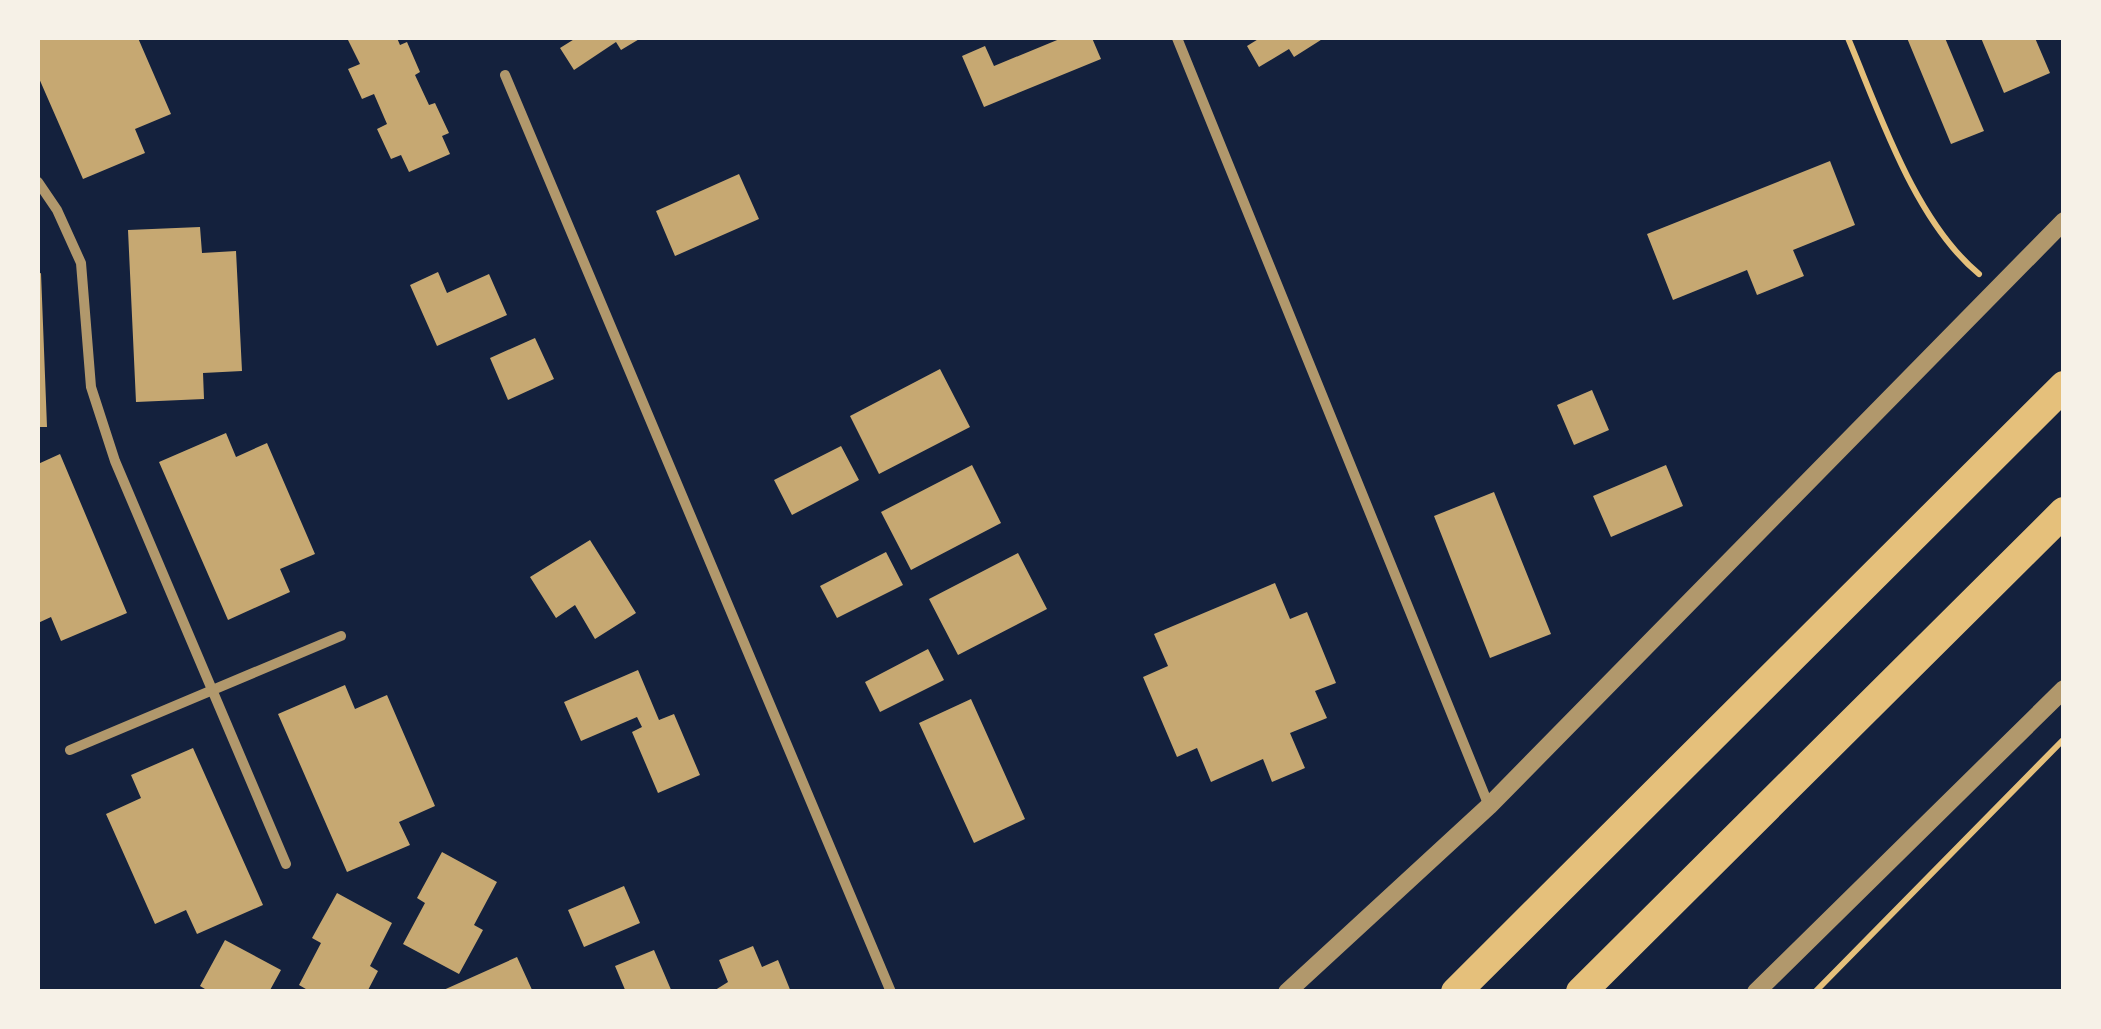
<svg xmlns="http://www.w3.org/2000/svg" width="2101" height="1029" font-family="'Fira Sans',sans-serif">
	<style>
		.building { fill: #c6a872 }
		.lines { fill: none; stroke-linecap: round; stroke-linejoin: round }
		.path { stroke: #e5c07b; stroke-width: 6 }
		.minor { stroke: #b1986c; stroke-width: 10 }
		.tertiary { stroke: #b1986c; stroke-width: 18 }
		.motorway { stroke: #e5c07b; stroke-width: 30 }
	</style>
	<rect width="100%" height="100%" fill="#14213d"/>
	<path class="building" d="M 38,38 L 138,38 L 171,114 L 135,129 L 145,153 L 83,179 L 38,76 Z
		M 347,38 L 397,38 L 400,45 L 407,42 L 420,72 L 415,75 L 429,105 L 435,103 L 449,133 L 442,136 L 450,154 L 409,172 L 401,155 L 391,159 L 377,129 L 387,124 L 374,94 L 362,99 L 348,69 L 360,64 Z
		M 576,38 L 641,38 L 621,50 L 616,42 L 574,70 L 560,48 Z
		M 1062,38 L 1092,38 L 1101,59 L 984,107 L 962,56 L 985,46 L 994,66 Z
		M 1260,38 L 1324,38 L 1294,57 L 1289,49 L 1259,67 L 1247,46 Z
		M 1907,38 L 1945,38 L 1984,131 L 1951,144 Z
		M 1981,38 L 2035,38 L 2050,73 L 2004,93 Z
		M 1830,161 L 1855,225 L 1793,250 L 1804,276 L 1757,295 L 1747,270 L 1673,300 L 1647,234 Z
		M 739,174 L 759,219 L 675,256 L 656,211 Z
		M 200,227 L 202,253 L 236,251 L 242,371 L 203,373 L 204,399 L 136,402 L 128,230 Z
		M 438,272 L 447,293 L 489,274 L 507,315 L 437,346 L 410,285 Z
		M 41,273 L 47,427 L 38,427 L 38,274 Z
		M 535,338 L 554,379 L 508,400 L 490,358 Z
		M 940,369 L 970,427 L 879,474 L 850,416 Z
		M 1592,390 L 1609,430 L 1574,445 L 1557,405 Z
		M 226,433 L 236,457 L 267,443 L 315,554 L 280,569 L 290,592 L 228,620 L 159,462 Z
		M 841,446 L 859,480 L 792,515 L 774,480 Z
		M 60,454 L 127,613 L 61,641 L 51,617 L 38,623 L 38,464 Z
		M 972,465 L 1001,523 L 911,570 L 881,512 Z
		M 1666,465 L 1683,506 L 1611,537 L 1593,496 Z
		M 1494,492 L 1551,634 L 1490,658 L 1434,516 Z
		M 590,540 L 636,613 L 595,639 L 575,605 L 556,618 L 530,577 Z
		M 886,552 L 903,585 L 837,618 L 820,586 Z
		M 1018,553 L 1047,609 L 958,655 L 929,599 Z
		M 1275,583 L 1290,619 L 1307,612 L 1336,683 L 1315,691 L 1327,718 L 1290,733 L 1305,768 L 1272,782 L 1263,759 L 1211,782 L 1197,748 L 1177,757 L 1143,677 L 1168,666 L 1154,634 Z
		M 928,649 L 944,680 L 880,712 L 865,682 Z
		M 638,670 L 659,720 L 674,714 L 700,775 L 658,793 L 632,732 L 642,727 L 637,717 L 581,741 L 564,702 Z
		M 345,685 L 355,709 L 387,695 L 435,806 L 399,822 L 410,845 L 347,872 L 278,714 Z
		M 971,699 L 1025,819 L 974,843 L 919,723 Z
		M 193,748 L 263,905 L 197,934 L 186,910 L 155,924 L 106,814 L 141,798 L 131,775 Z
		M 442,852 L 497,882 L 474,925 L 483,930 L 459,974 L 403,944 L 425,903 L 417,898 Z
		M 624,886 L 640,923 L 584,947 L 568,910 Z
		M 337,893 L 392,923 L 370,966 L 378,971 L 367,992 L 311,992 L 299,985 L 321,943 L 312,938 Z
		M 225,940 L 281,970 L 269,992 L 210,992 L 200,986 Z
		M 753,946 L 762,967 L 778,960 L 791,992 L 712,992 L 728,982 L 719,960 Z
		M 654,950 L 672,992 L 626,992 L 615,966 Z
		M 517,957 L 533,992 L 439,992 Z"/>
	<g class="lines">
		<path class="path" d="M 1848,38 C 1880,114 1915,221 1979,274
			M 1815,992 L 2064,739"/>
		<path class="minor" d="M 1177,38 L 1489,806
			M 505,75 L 891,992
			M 38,182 L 57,210 L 81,263 L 91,387 L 115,461 L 286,864
			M 70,750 L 341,636"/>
		<path class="tertiary" d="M 1287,992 L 1489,806 L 2064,221
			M 1756,992 L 2064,689"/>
		<path class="motorway" d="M 1456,992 L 2064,386
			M 1581,992 L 2064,512"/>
	</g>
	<rect width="2101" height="1029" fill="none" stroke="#f6f1e7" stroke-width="80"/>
</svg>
